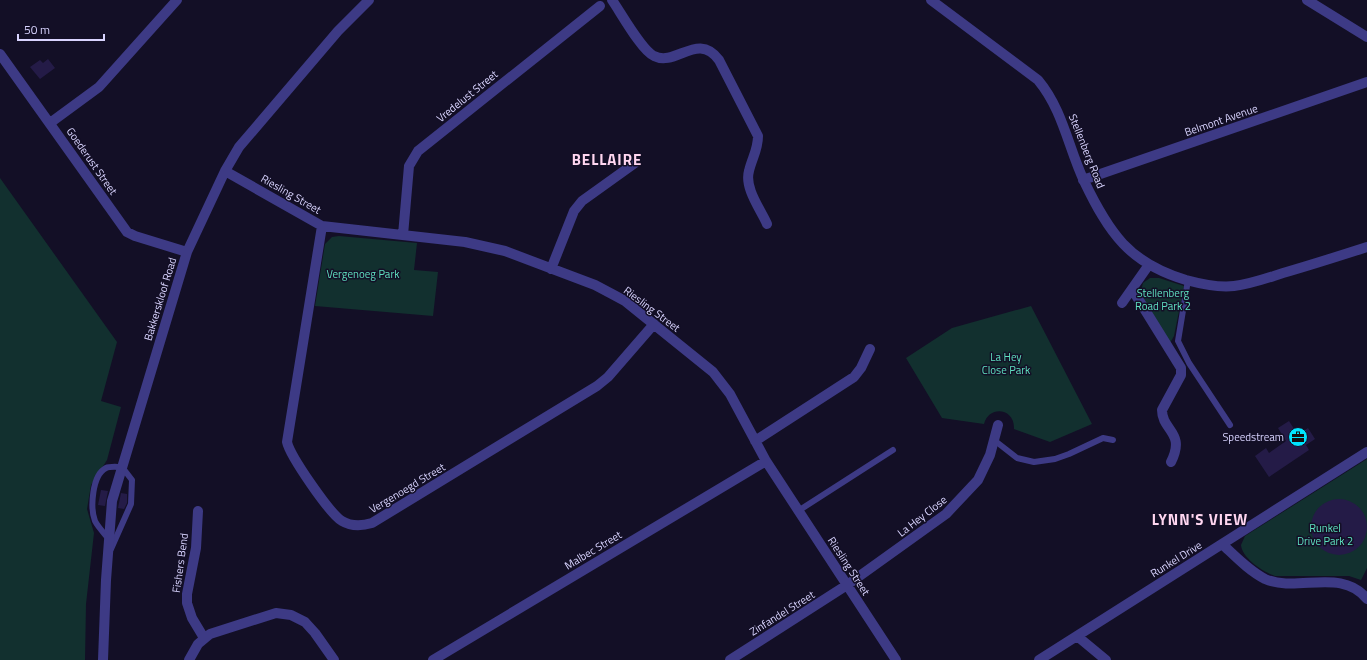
<svg xmlns="http://www.w3.org/2000/svg" width="1367" height="660" font-family="'Titillium Web',sans-serif">
	<style>
		.green { fill: #12302f }
		.building { fill: #241b47 }
		.lines { fill: none; stroke-linecap: round; stroke-linejoin: round }
		.lane { stroke: #3d3a85; stroke-width: 6 }
		.street { stroke: #3d3a85; stroke-width: 10 }
		.labels { text-anchor: middle; dominant-baseline: central; stroke-width: 3; stroke-linejoin: round; paint-order: stroke }
		.street-label { font-size: 11px; fill: #d9d4ff; stroke: #130f26 }
		.park-label { font-size: 11px; fill: #5fe0c0; stroke: #130f26 }
		.poi-label { font-size: 11px; fill: #d9d4ff; stroke: #130f26; text-anchor: end }
		.district-label { font-size: 15px; font-weight: bold; letter-spacing: 1px; fill: #ffd6f0; stroke: #130f26 }
	</style>
	<rect width="100%" height="100%" fill="#130f26"/>
	<path class="green" d="M 0,178 L 117,342 L 101,401 L 121,407 L 107,460 L 91,485 L 87,509 L 94,533 L 86,604 L 85,660 L 0,660 Z
		M 339,236 L 417,243 L 414,270 L 438,272 L 433,316 L 315,306 L 325,244 L 332,237 Z
		M 1150,278 L 1159,278 L 1184,286 L 1174,336 L 1170,343 L 1140,295 L 1143,283 Z
		M 1031,306 L 1092,424 L 1050,442 L 1014,429 C 1015,408 989,405 984,424 L 942,418 L 906,358 L 952,328 Z
		M 1367,459 L 1367,568 L 1361,580 L 1349,576 L 1275,576 C 1263,572 1242,558 1241,545 L 1245,536 Z"/>
	<path class="building" d="M 48,59 L 55,68 L 40,79 L 30,67 L 40,60 L 43,63 Z
		M 1289,421 L 1298,435 L 1308,428 L 1315,439 L 1306,445 L 1309,450 L 1269,477 L 1255,456 L 1266,448 L 1269,453 L 1286,441 L 1278,428 Z
		M 101,490 L 108,491 L 105,506 L 98,505 Z
		M 121,493 L 127,494 L 127,503 L 124,509 L 118,508 Z
		M1311 527a28 28 0 1 1 56 0a28 28 0 1 1-56 0Z"/>
	<g class="lines">
		<path class="lane" d="M 1188,280 L 1178,341 L 1189,363 L 1230,425
			M 994,440 L 1017,458 L 1034,462 L 1055,459 L 1069,454 L 1103,438 L 1113,440
			M 798,511 L 893,450
			M 108,538 C 104,533 98,527 95,521 C 90,508 92,475 106,468 C 110,466 117,467 122,467 L 132,480 L 131,504 L 111,549"/>
		<path class="street" d="M 612,0 C 621,13 642,51 654,56 C 676,67 698,31 719,60 L 758,136 C 758,150 752,158 749,171 C 744,188 761,210 767,224
			M 931,0 L 1038,80 C 1063,110 1068,147 1084,181 C 1109,233 1129,263 1186,280 C 1201,284 1218,288 1234,286 C 1251,284 1267,278 1283,273 C 1311,265 1339,256 1367,247
			M 1307,0 L 1367,37
			M 0,54 L 127,232 L 135,236 L 187,252
			M 50,123 L 99,87 L 177,0
			M 225,171 L 322,226 L 465,242 L 505,251 L 595,285 L 612,294 L 625,301 L 713,372 L 730,394 L 766,461 L 896,660
			M 1083,180 L 1367,82
			M 322,226 L 287,442 C 290,456 330,514 342,521 C 352,527 362,526 372,523 L 597,386 L 608,377 L 654,324
			M 403,235 L 409,166 L 418,151 L 600,6
			M 551,269 L 574,211 L 582,201 L 635,163
			M 1132,289 L 1181,368 L 1181,375 L 1162,410 C 1162,431 1186,432 1171,462
			M 1122,303 L 1148,266
			M 755,441 L 854,377 L 861,368 L 870,349
			M 198,511 L 196,548 L 187,594 L 187,603 L 192,618 L 204,638
			M 1222,544 C 1235,556 1249,571 1265,579 C 1297,593 1342,567 1367,599
			M 1077,636 L 1106,660
			M 103,660 L 106,580 L 112,501 L 187,252 L 225,171 L 239,147 L 338,31 L 369,0
			M 189,660 L 198,644 L 210,634 L 276,613 L 291,615 L 305,622 L 315,633 L 334,660
			M 433,660 L 766,461
			M 730,660 L 847,585 L 946,514 L 978,480 L 990,455 L 998,425
			M 1039,660 L 1367,452"/>
	</g>
	<defs>
		<g id="office-disc" transform="scale(1)"><circle r="9.5" fill="#00e5ff" stroke="#130f26"/><path d="M-6-3h4V-5.5h4V-3h4V5H-6ZM-1-4.5V-3h2v-1.5ZM-6 0V1H6V0Z" fill="#111"/></g>
	</defs>
	<g fill-rule="evenodd">
		<use href="#office-disc" x="1298" y="437"/>
	</g>
	<g class="labels">
		<g class="street-label">
			<text transform="translate(467 96) rotate(-39)">Vredelust Street</text>
			<text transform="translate(1221 120) rotate(-19)">Belmont Avenue</text>
			<text transform="translate(1087 151) rotate(68)">Stellenberg Road</text>
			<text transform="translate(92 161) rotate(55)">Goederust Street</text>
			<text transform="translate(291 194) rotate(30)">Riesling Street</text>
			<text transform="translate(160 299) rotate(-73)">Bakkerskloof Road</text>
			<text transform="translate(652 309) rotate(37)">Riesling Street</text>
			<text transform="translate(407 488) rotate(-31)">Vergenoegd Street</text>
			<text transform="translate(922 516) rotate(-38)">La Hey Close</text>
			<text transform="translate(593 550) rotate(-31)">Malbec Street</text>
			<text transform="translate(1176 559) rotate(-32)">Runkel Drive</text>
			<text transform="translate(180 563) rotate(-82)">Fishers Bend</text>
			<text transform="translate(849 566) rotate(57)">Riesling Street</text>
			<text transform="translate(782 613) rotate(-32)">Zinfandel Street</text>
		</g>
		<g class="park-label">
			<text x="363" y="274">Vergenoeg Park</text>
			<text x="1163" y="293">Stellenberg<tspan x="1163" dy="13">Road Park 2</tspan></text>
			<text x="1006" y="357">La Hey<tspan x="1006" dy="13">Close Park</tspan></text>
			<text x="1325" y="528">Runkel<tspan x="1325" dy="13">Drive Park 2</tspan></text>
		</g>
		<g class="poi-label">
			<text x="1284" y="437">Speedstream</text>
		</g>
		<g class="district-label">
			<text x="607" y="159">BELLAIRE</text>
			<text x="1200" y="519">LYNN'S VIEW</text>
		</g>
	</g>
	<path d="M18 34v6h86v-6" fill="none" stroke="#d9d4ff" stroke-width="2"/>
	<text x="24" y="34" font-size="12" fill="#d9d4ff" stroke="#130f26" stroke-width="3" paint-order="stroke">50 m</text>
</svg>
